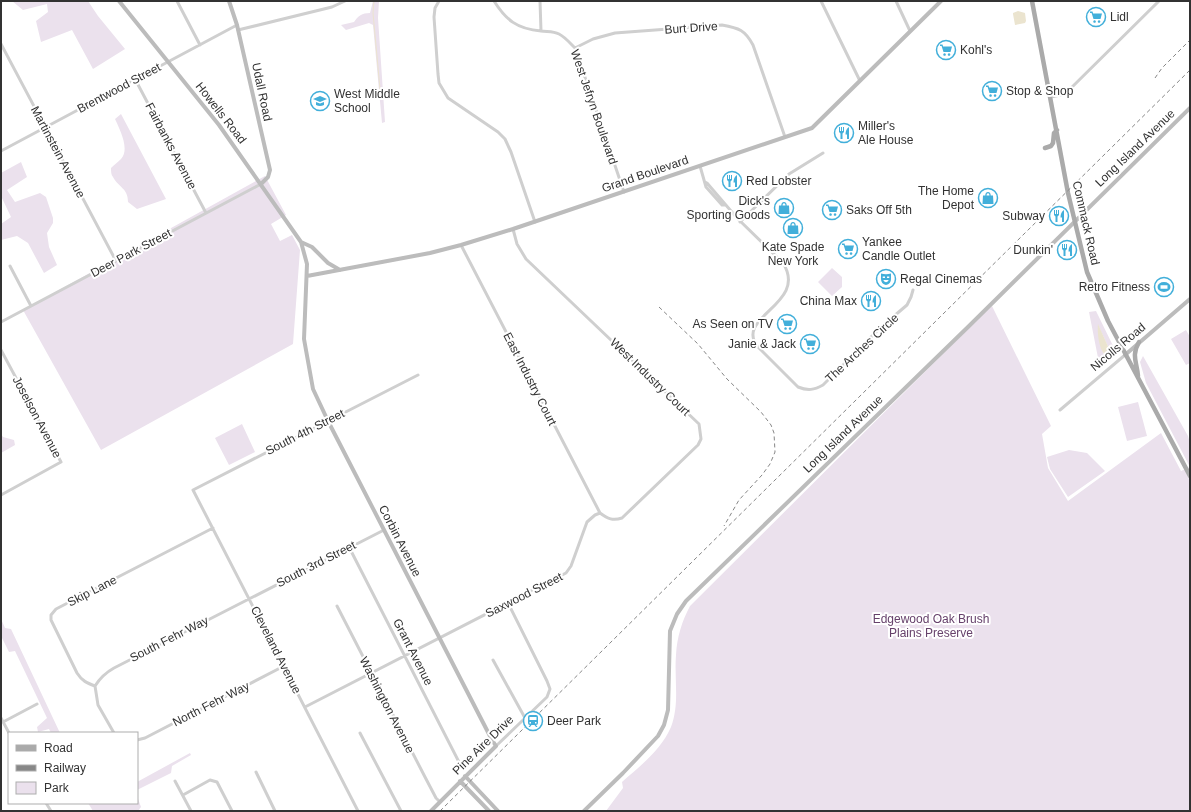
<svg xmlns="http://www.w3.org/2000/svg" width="1191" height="812" font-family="Arial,sans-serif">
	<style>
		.green { fill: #ebe1ed; fill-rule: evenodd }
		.water { fill: #ebe4cf }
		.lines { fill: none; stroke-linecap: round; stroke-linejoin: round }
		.stream { stroke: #ebe4cf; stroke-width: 1 }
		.street { stroke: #cfcfcf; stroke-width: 3 }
		.secondary { stroke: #bcbcbc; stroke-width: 4 }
		.primary { stroke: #aaa; stroke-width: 4.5 }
		.rail { stroke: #878787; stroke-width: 1; stroke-dasharray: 4 3; stroke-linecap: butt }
		.labels { text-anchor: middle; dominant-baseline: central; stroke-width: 4; stroke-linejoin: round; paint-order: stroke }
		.poi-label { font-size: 12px; fill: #323232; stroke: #fff; text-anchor: start }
		.street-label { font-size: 12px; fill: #323232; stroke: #fff }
		.park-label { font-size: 12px; fill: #66416b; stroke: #fff }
	</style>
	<rect width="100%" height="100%" fill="#fff"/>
	<path class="green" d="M 12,1 L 88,1 L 98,16 L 125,49 L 93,69 L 72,30 L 41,42 L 36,21 L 48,12 L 47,4 L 23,10 Z
		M 373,1 L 379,1 L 378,18 L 385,122 L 382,123 L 373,25 L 369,23 L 346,30 L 341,25 L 354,22 C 358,16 362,13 370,13 Z
		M 121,114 L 166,199 L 137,209 L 128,202 C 128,188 119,188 113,177 C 111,175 111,171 111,168 C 114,165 118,162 121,159 C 130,149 120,130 115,119 Z
		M 21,162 L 27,177 L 7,190 L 15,202 L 40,193 L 46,197 L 53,218 L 53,223 L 47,233 L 49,247 L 57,265 L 44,273 L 28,243 L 17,236 L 1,240 L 1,224 L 11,217 L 1,196 L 1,173 Z
		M 265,176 L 286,215 L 271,224 L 280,241 L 292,235 L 300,250 L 293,344 L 101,450 L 23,310 Z
		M 832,268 L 842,277 L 842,287 L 832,296 L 818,282 Z
		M 992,306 L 1051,426 L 1042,434 L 1048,468 L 1068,501 L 1161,433 L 1181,471 L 1190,467 L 1146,383 L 1140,362 L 1143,356 L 1188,436 L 1190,443 L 1190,811 L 606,811 L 623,788 L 622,782 C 640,766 661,750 671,727 C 680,703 674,680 676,655 C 677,637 682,621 690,606 L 982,315 Z
		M 1096,311 L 1117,354 L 1100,368 L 1089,312 ZM 1098,325 L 1111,353 L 1104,355 L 1101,345 Z
		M 1186,330 L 1190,337 L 1190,363 L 1186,365 L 1171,339 Z
		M 1138,402 L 1147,436 L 1127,441 L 1118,407 Z
		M 242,424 L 255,452 L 229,465 L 215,438 Z
		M 1,434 L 3,437 L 14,440 L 15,445 L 1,453 Z
		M 1069,450 L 1087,453 L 1105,471 L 1068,497 L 1050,469 L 1047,457 Z
		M 1,619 L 5,628 L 11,629 L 60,733 L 51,733 L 49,729 L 38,732 L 37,727 L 47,718 L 15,651 L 9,652 L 1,636 Z
		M 190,753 L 191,755 L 172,766 L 171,773 L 137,790 L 137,782 Z
		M 137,796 L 141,807 L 138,811 L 93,811 L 88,803 L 137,803 Z"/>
	<path class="water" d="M 1018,11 L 1025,13 L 1026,21 L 1025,23 L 1015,25 L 1013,14 L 1013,13 Z
		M 1098,324 L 1111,353 L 1111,355 L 1108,357 C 1099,353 1097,333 1098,324 Z"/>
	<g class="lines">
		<path class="stream" d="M 374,1 L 373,13 L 380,89"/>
		<path class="street" d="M 177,1 L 200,45
			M 439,1 L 435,8 L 434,17 L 438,74 L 439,83 L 448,98 L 498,132 L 505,139 L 511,152 L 535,222
			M 494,1 C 506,20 517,29 541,31 C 547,32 553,31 559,34 C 565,37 570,43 575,48 L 624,192
			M 540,1 L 541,31
			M 821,1 L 860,81
			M 896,1 L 910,31
			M 238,30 L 332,7 L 345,1
			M 1,44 L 116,261
			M 575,48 L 593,39 L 615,33 L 722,25 C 739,28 745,30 753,45 L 785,137
			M 135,79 L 206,213
			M 1051,97 L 1065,94 L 1159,1
			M 1,151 L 237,25
			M 700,166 L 706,187 L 722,205 L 725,205
			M 705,182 L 707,183 L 737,218 L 783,263 C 809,304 733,317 758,347 L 798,387 C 808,391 814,390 823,385 L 880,328 L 907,305 L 911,297 L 913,290
			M 740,222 L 789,174 L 823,153
			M 461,245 L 600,513 C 608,519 613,521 622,518 L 698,445 L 701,439 L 699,424 L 526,259 L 517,244 L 513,229
			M 10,266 L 31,306
			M 1,322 L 261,184
			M 1,350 L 61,462 L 1,495
			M 1060,410 L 1125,355
			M 349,547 L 461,766
			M 337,606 L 425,777 L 436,798 L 440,802
			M 493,660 L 525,718
			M 95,686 C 100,678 105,673 114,668 L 384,530
			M 95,686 C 87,683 82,681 77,673 L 51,620 L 51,615 L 56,609 L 213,528
			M 95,686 L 98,705 L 114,733
			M 305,707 L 566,573 L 571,566 L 587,522 L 595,515 L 600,513
			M 1,718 L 9,733
			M 3,722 L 37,704
			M 360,733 L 401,811
			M 137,740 L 145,738 L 284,666
			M 496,746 L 547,697 L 550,689 L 547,681 L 508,603
			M 256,772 L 275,811
			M 175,781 L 191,811
			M 183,795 L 210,780 L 217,782 L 232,811
			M 46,803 L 51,811
			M 358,811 L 193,490 L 418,375"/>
		<path class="secondary" d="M 119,1 L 219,125 L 301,242 L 307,264 L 304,339 L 313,389 L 328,421 L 492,740 L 496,746 L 431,811
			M 229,1 L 237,25 L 270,170 L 268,177 L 261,184
			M 301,242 L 312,247 L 328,263 L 340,270
			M 307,276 L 430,253 L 461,245 L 513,229 L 812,128 L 941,1
			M 1125,355 L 1190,299
			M 465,776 L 498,811
			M 460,781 L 489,811
			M 584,811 L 623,773 L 658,736 L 664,725 L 668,710 L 670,631 L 677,614 L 686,601 L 969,326 L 1190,108"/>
		<path class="primary" d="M 1032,1 L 1068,193 L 1087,272 L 1108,321 L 1190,476
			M 1045,148 L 1051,146 L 1053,143 L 1054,133 L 1057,130
			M 1138,376 C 1137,362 1131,356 1139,342"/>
		<path class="rail" d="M 1155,78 L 1162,68 L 1190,40
			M 659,307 L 698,344 L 727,379 L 761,412 L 771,425 L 774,433 L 775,452 L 770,464 L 762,475 L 739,500 L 724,526
			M 440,811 L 1190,70"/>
	</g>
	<defs>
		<g id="supermarket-ring" transform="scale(1)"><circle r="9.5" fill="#fff" stroke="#42afda" stroke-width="1.5"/><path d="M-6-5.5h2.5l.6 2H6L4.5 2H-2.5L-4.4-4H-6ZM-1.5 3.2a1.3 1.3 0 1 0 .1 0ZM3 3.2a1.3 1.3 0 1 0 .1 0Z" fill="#42afda"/></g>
		<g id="school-ring" transform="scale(1)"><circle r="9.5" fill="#fff" stroke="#42afda" stroke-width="1.5"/><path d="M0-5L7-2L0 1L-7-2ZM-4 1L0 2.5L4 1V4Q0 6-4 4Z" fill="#42afda"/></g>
		<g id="restaurant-ring" transform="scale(1)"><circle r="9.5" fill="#fff" stroke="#42afda" stroke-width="1.5"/><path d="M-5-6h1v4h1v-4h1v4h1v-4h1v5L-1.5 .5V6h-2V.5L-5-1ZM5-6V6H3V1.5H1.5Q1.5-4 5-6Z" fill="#42afda"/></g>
		<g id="shop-ring" transform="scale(1)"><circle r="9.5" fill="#fff" stroke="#42afda" stroke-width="1.5"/><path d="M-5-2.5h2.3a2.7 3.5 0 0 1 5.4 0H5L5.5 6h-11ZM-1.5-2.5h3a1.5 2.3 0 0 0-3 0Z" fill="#42afda"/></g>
		<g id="theatre-ring" transform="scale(1)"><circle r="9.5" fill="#fff" stroke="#42afda" stroke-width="1.5"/><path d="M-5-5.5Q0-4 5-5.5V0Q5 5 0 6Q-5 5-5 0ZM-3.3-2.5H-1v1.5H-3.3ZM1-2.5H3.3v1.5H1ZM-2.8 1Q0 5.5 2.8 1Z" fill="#42afda"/></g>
		<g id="stadium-ring" transform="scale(1)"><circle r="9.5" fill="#fff" stroke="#42afda" stroke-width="1.5"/><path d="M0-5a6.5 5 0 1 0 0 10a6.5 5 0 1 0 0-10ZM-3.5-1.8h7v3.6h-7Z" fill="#42afda"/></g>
		<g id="station-ring" transform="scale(1)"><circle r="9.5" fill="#fff" stroke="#42afda" stroke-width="1.5"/><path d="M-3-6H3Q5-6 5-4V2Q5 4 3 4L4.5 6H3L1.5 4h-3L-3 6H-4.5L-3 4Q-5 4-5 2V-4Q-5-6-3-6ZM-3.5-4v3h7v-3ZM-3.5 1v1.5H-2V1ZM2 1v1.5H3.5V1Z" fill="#42afda"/></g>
	</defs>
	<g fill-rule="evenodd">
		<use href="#supermarket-ring" x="1096" y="17"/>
		<use href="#supermarket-ring" x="946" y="50"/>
		<use href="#supermarket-ring" x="992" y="91"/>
		<use href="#school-ring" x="320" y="101"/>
		<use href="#restaurant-ring" x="844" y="133"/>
		<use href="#restaurant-ring" x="732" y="181"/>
		<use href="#shop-ring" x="988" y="198"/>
		<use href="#shop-ring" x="784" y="208"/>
		<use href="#supermarket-ring" x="832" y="210"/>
		<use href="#restaurant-ring" x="1059" y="216"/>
		<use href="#shop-ring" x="793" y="228"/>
		<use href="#supermarket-ring" x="848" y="249"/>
		<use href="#restaurant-ring" x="1067" y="250"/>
		<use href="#theatre-ring" x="886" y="279"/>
		<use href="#stadium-ring" x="1164" y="287"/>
		<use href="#restaurant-ring" x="871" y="301"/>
		<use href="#supermarket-ring" x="787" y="324"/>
		<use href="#supermarket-ring" x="810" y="344"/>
		<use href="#station-ring" x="533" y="721"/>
	</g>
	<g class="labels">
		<g class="poi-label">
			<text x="1110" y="17">Lidl</text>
			<text x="960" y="50">Kohl's</text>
			<text x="1006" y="91">Stop &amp; Shop</text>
			<text x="334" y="94">West Middle<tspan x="334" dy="14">School</tspan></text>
			<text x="858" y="126">Miller's<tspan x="858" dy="14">Ale House</tspan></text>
			<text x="746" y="181">Red Lobster</text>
			<text x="974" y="191" text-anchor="end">The Home<tspan x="974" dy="14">Depot</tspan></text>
			<text x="770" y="201" text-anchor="end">Dick's<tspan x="770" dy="14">Sporting Goods</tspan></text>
			<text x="846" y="210">Saks Off 5th</text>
			<text x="1045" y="216" text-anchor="end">Subway</text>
			<text x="862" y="242">Yankee<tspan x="862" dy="14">Candle Outlet</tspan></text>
			<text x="793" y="247" text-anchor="middle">Kate Spade<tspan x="793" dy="14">New York</tspan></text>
			<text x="1053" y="250" text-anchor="end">Dunkin'</text>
			<text x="900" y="279">Regal Cinemas</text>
			<text x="1150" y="287" text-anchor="end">Retro Fitness</text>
			<text x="857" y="301" text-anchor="end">China Max</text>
			<text x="773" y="324" text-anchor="end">As Seen on TV</text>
			<text x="796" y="344" text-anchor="end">Janie &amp; Jack</text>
			<text x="547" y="721">Deer Park</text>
		</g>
		<g class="street-label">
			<text transform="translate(691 28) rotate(-4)">Burt Drive</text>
			<text transform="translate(119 88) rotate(-28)">Brentwood Street</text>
			<text transform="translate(262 92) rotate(78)">Udall Road</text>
			<text transform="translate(594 107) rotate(71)">West Jefryn Boulevard</text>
			<text transform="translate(221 113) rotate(52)">Howells Road</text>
			<text transform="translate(171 146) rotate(62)">Fairbanks Avenue</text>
			<text transform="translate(1135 148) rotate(-44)">Long Island Avenue</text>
			<text transform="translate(58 152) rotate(62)">Martinstein Avenue</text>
			<text transform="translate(645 174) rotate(-19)">Grand Boulevard</text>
			<text transform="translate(1086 223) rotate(77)">Commack Road</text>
			<text transform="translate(131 253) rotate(-28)">Deer Park Street</text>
			<text transform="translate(1118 347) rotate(-40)">Nicolls Road</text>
			<text transform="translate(862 348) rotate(-43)">The Arches Circle</text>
			<text transform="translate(650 377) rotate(44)">West Industry Court</text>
			<text transform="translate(530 379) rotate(63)">East Industry Court</text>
			<text transform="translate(37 417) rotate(62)">Joselson Avenue</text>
			<text transform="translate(305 432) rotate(-27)">South 4th Street</text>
			<text transform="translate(843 434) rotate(-44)">Long Island Avenue</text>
			<text transform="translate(400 541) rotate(63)">Corbin Avenue</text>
			<text transform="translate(316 564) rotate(-27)">South 3rd Street</text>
			<text transform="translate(92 591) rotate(-27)">Skip Lane</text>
			<text transform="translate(524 595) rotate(-27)">Saxwood Street</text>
			<text transform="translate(169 639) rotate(-27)">South Fehr Way</text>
			<text transform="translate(276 650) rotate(63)">Cleveland Avenue</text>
			<text transform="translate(413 652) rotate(63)">Grant Avenue</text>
			<text transform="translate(211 704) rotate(-27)">North Fehr Way</text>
			<text transform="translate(387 705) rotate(63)">Washington Avenue</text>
			<text transform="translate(483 745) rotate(-44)">Pine Aire Drive</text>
		</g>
		<g class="park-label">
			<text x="931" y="619">Edgewood Oak Brush<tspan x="931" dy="14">Plains Preserve</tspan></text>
		</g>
	</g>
	<rect width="1191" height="812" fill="none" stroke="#323232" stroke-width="4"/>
	<rect x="8" y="732" width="130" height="72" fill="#ffffff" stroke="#adadad"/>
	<rect x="16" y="745" width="20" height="6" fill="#aaaaaa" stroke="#adadad"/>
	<text x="44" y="752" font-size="12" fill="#323232">Road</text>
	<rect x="16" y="765" width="20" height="6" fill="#878787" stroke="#adadad"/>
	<text x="44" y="772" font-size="12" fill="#323232">Railway</text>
	<rect x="16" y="782" width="20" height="12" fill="#ebe1ed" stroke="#adadad"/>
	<text x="44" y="792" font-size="12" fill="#323232">Park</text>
</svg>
